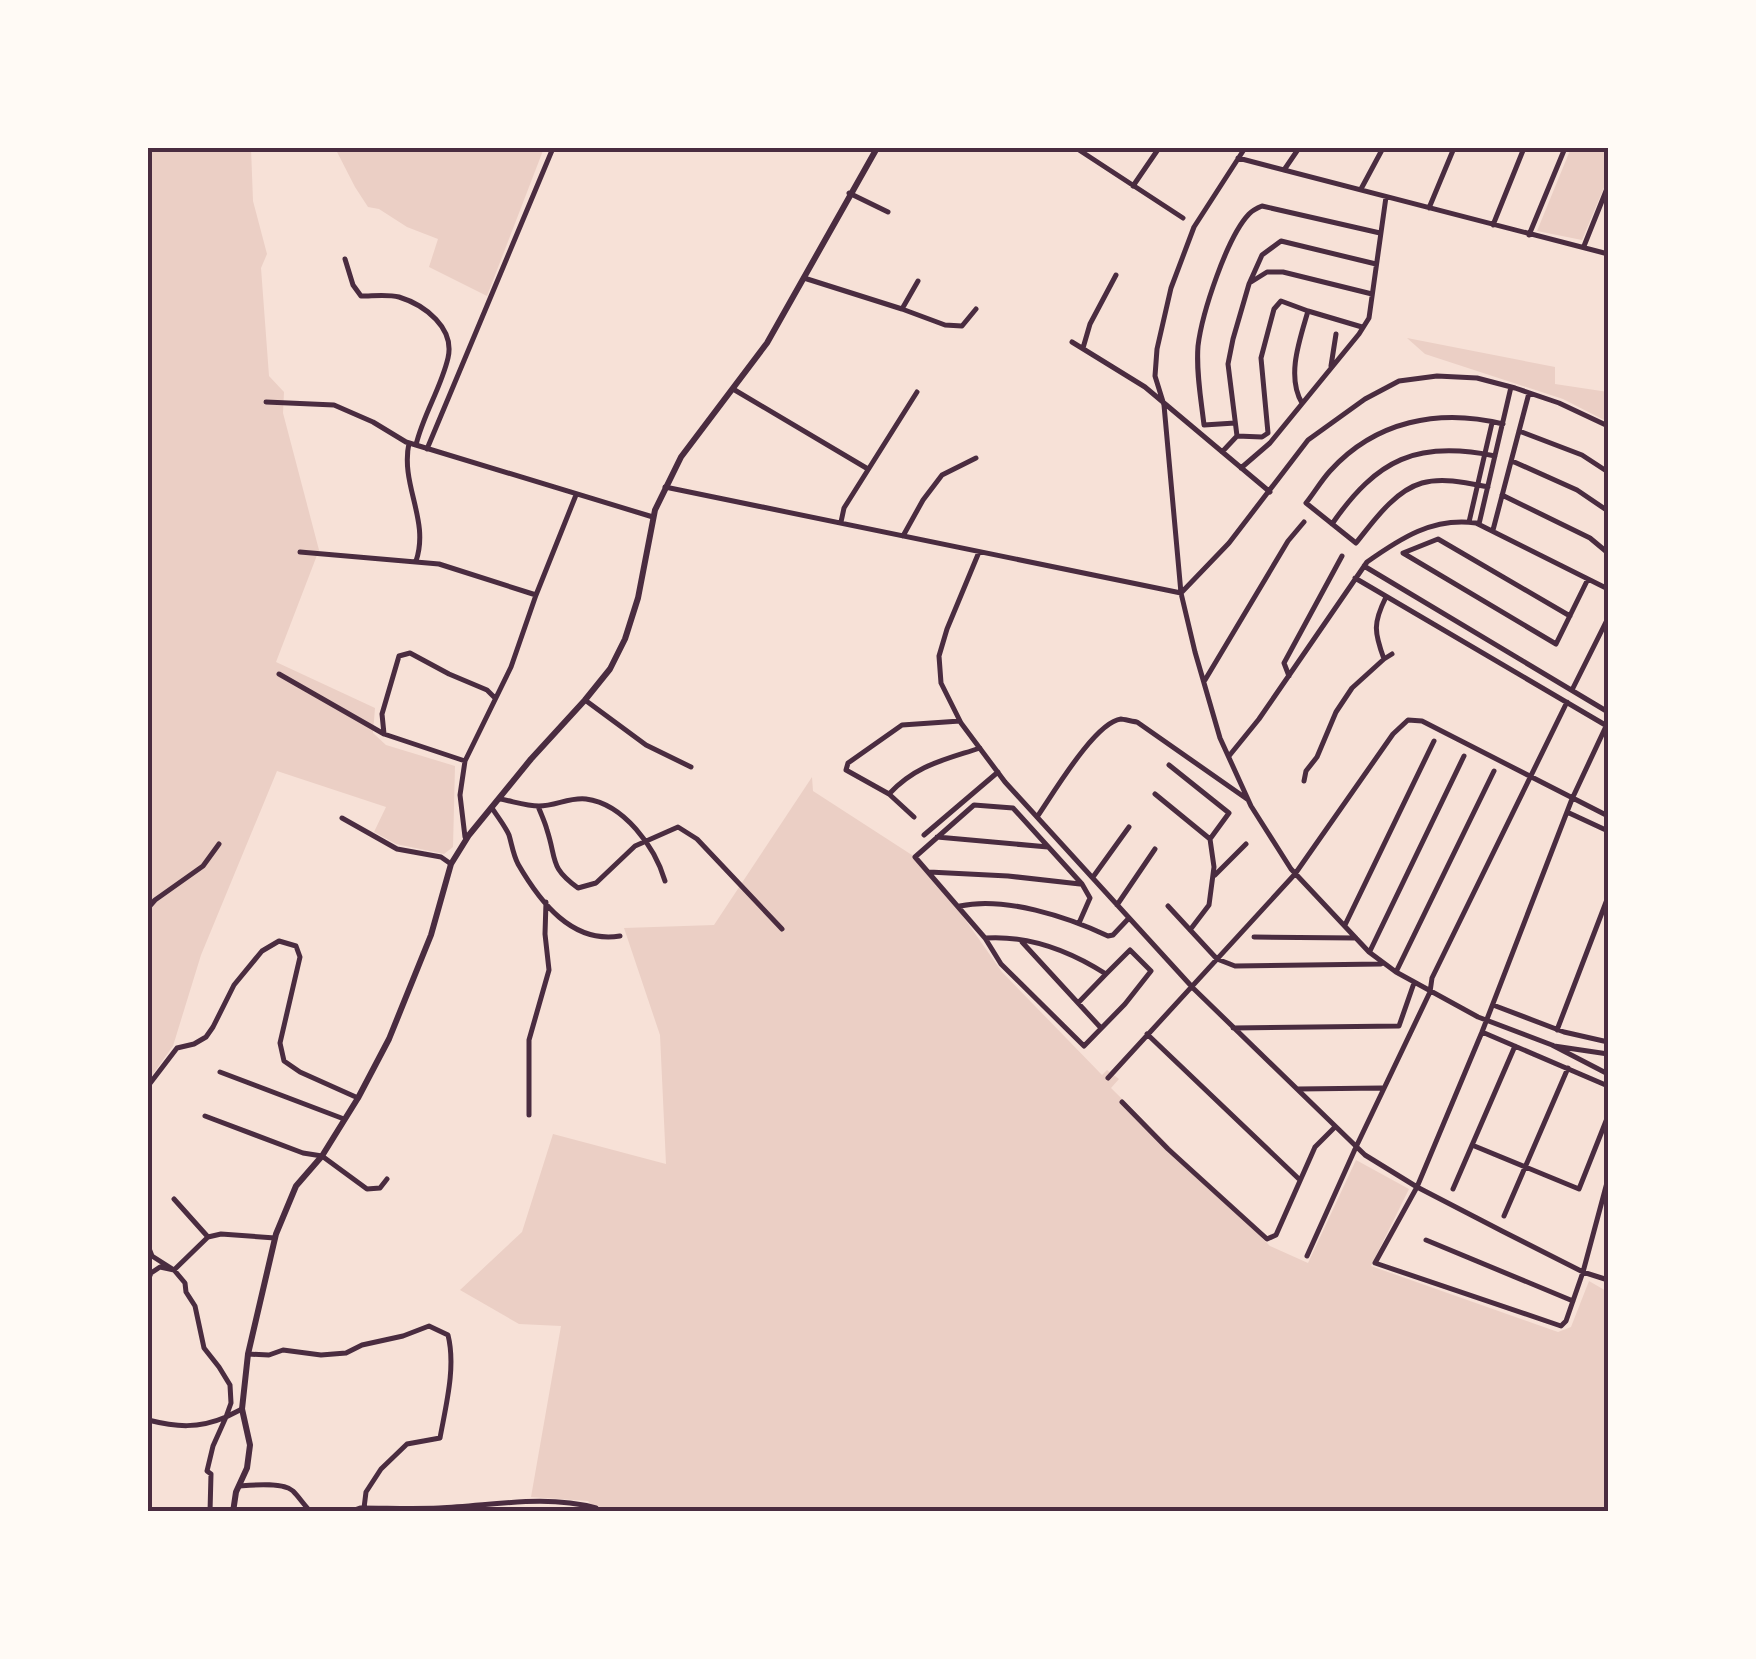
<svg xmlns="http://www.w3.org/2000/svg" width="1756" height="1659" font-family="'Work Sans',sans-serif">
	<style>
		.green { fill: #ebcfc5 }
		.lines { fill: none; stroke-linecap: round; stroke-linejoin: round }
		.minor { stroke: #4a2c40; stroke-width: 5 }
		.tertiary { stroke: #4a2c40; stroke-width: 6 }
		.neatline { fill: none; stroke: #4a2c40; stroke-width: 4 }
	</style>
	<rect width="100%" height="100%" fill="#f7e1d7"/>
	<path class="green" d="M 148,148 L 251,148 L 253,201 L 267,254 L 261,268 L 269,376 L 284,392 L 283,413 L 319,550 L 276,662 L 375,708 L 373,733 L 386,745 L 455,766 L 453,847 L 444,854 L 396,844 L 374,832 L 386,807 L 277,771 L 201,955 L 173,1046 L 148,1081 Z
		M 335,148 L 544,148 L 487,296 L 429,267 L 438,239 L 407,227 L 379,209 L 368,207 L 355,187 Z
		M 1571,148 L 1608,148 L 1608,178 L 1582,240 L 1537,231 Z
		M 1407,338 L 1555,367 L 1555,384 L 1608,392 L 1608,422 L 1563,399 L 1425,354 Z
		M 812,777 L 813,791 L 915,857 L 962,915 L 1002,972 L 1102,1075 L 1107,1070 L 1119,1079 L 1111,1088 L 1270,1246 L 1308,1263 L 1356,1160 L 1409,1189 L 1371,1266 L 1558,1332 L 1571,1327 L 1589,1281 L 1608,1292 L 1608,1511 L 597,1511 L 588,1501 L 531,1497 L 561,1326 L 519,1324 L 460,1290 L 522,1232 L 553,1134 L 666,1164 L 660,1035 L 624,928 L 714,925 Z"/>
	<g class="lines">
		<path class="minor" d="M 1076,148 L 1183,218
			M 1245,148 L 1194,227 L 1171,288 L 1157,349 L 1155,376 L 1164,405 L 1181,593 L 1195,652 L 1220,738 L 1251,806 L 1291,869 L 1369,952 L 1396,972 L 1478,1017 L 1552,1045 L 1608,1074
			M 1238,158 L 1608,254
			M 1284,170 L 1299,148
			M 1133,186 L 1159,148
			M 1361,189 L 1383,148
			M 849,193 L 888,212
			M 1429,208 L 1454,148
			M 1493,225 L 1524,148
			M 1529,235 L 1565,148
			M 1584,246 L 1608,186
			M 345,259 L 353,285 L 361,296 C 373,296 388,294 399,297 C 425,305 455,328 448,358 C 441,388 423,415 416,445
			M 804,278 L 902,309 L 918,281
			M 1251,282 L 1267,272 L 1283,272 L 1372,294
			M 902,309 L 945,325 L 962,326 L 976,309
			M 1308,311 L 1362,327
			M 1072,342 L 1145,387 L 1270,492
			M 1083,348 L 1090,324 L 1116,275
			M 1331,366 L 1336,334
			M 733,389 L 868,469
			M 266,402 L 334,405 L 373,422 L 406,442 L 653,517
			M 1235,423 L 1204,425 C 1201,399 1196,372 1198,346 C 1202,313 1227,237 1249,214 C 1253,210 1257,208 1262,206 L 1380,233
			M 1519,431 L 1582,455 L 1608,472
			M 1237,436 L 1262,437 L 1268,433 L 1261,358 L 1274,309 L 1281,301 L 1308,311 C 1300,339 1286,376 1302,403
			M 409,443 C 400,485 430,520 416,561
			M 427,449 L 553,148
			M 1222,452 L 1237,436 L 1228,364 L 1233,339 L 1249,284 L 1262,255 L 1281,241 L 1376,264
			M 1512,461 L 1577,490 L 1608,511
			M 1241,468 L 1270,443 L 1359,334 L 1369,318 L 1386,197
			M 665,487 L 1181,593
			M 1488,487 C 1468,483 1443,477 1422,483 C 1394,491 1373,522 1356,543 L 1306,503 C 1314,493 1321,481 1330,471 C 1375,421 1439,408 1503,424
			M 1502,495 L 1590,538 L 1608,553
			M 841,522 L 844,508 L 917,392
			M 1469,522 L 1492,423
			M 1332,524 C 1377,459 1417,440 1495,456
			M 1479,524 L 1511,387
			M 1493,530 L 1529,393
			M 903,536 L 923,500 L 942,475 L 976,458
			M 300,552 L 439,564 L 536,595
			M 979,552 L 947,629 L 939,656 L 941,683 L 961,723 L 1005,782 L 1194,989 L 1365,1155 L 1417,1187 L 1502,1231 L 1583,1272 L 1608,1280
			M 1364,566 L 1608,712
			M 1355,578 L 1607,726
			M 1181,593 L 1229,543 L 1308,440 L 1365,399 L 1399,381 L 1437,376 L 1477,378 L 1515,388 L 1559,403 L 1608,426
			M 1570,616 L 1438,539 L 1403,553 L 1556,644 L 1588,579
			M 1384,659 L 1392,654
			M 279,674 L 384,734
			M 1289,676 L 1284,663 L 1342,556
			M 1205,680 L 1288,541 L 1304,522
			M 1572,690 L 1608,618
			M 585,700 L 646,745 L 691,767
			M 1608,722 L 1572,799 L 1482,1032 L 1417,1187 L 1375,1263 L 1561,1326 L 1566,1321 L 1583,1272 L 1608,1179
			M 1229,756 L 1259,719 L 1367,562 C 1401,538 1433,517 1476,523 L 1608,589
			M 465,761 L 384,734 L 382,714 L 399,656 L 410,653 L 449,674 L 487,690 L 495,698
			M 1169,765 L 1229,813 L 1210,839
			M 1304,781 L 1306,771 L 1317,757 L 1336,712 L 1352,688 L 1384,659 C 1374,632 1373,623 1386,597
			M 889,794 C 916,765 944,760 980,748
			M 1155,794 L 1210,839 L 1214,867 L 1209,905 L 1190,930
			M 500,799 C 512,801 526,806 539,806 C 555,806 570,797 586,799 C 624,804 655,847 665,881
			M 538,806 C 541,814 545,822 547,830 C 557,860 549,867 578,888 L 596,883 L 635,846 L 678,827 L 697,839 L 782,929
			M 492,808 C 497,816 505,826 509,835 C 512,845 513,854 518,864 C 540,902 572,944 620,936
			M 1567,812 L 1608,831
			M 914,817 L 889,794 L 846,770 L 848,763 L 902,725 L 960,721
			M 1037,817 C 1053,794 1095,722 1121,719 C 1122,719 1136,722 1137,722 L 1247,799
			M 342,818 L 397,849 L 441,857 L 451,864
			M 924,835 L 998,772
			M 465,837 L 460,795 L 465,761 L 511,667 L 536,595 L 576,495
			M 937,837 L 1048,847
			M 929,872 L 1008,876 L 1080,884
			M 1215,875 L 1246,844
			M 1093,877 L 1129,827
			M 1117,905 L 1155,849
			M 960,906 C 1004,896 1068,917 1108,936 L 1113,935 L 1129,918
			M 1168,906 L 1217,959 L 1235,966 L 1381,964
			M 148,908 L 155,900 L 203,866 L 219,844
			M 1345,925 L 1434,741
			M 1254,937 L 1356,938
			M 985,938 L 1001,964 L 1084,1046 L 1125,1004 L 1151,971 L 1130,950 L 1106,974 C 1070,951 1029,935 985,938 L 915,857 L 974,805 L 1013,808 L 1082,884 L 1090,898 L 1079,923
			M 1022,942 L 1101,1028
			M 1370,951 L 1464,756
			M 1396,972 L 1494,771
			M 1078,1003 L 1106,974
			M 1493,1005 L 1564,1032 L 1608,1042
			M 1233,1028 L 1399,1026 L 1414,983
			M 1557,1030 L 1608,897
			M 1482,1032 L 1608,1086
			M 1147,1034 L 1300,1180
			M 1554,1046 L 1608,1054
			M 220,1072 L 344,1119
			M 1108,1078 L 1295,874 L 1393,734 L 1408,720 L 1422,721 L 1608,816
			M 148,1086 L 177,1048 L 194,1044 L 206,1037 L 213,1027 L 234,985 L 262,951 L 279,941 L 296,946 L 300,957 L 280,1043 L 284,1061 L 300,1072 L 358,1098
			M 1298,1089 L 1382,1088
			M 1122,1102 L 1168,1149 L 1267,1239 L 1276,1235 L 1315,1147 L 1335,1127
			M 529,1115 L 529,1040 L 549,970 L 545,934 L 546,902
			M 205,1116 L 303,1153 L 322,1156 L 367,1189 L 380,1188 L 387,1179
			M 1472,1145 L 1579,1189 L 1608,1116
			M 1453,1189 L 1515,1046
			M 174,1199 L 208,1237
			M 1504,1216 L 1568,1068
			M 1426,1240 L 1573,1301
			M 148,1246 L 152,1256 L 174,1270 L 185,1283 L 186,1292 L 195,1306 L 204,1348 L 219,1367 L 230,1385 L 231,1403 L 226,1417 C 198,1429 176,1427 148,1420
			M 1307,1256 L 1356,1147 L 1430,992 L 1432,978 L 1567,702
			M 148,1280 L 151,1273 L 160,1267 L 174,1270 L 208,1237 L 221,1234 L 275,1238
			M 248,1354 L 269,1355 L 283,1350 L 321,1355 L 346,1353 L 362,1345 L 403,1336 L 429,1326 L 448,1335 C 456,1367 446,1405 440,1438 L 407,1444 L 381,1469 L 366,1492 L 364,1508
			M 240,1486 C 253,1485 283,1482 293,1491 C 299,1497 304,1505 311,1512
			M 210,1512 L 211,1474 L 207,1471 L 213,1446 L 226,1417 L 242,1409
			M 349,1512 L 360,1508 C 387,1508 413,1509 439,1508 C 491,1506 545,1494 596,1508"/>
		<path class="tertiary" d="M 233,1512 L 236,1492 L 247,1468 L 250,1445 L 242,1409 L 248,1354 L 276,1234 L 296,1186 L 322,1156 L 358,1098 L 389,1039 L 431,935 L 451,864 L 469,835 L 531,759 L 585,700 L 610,669 L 625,639 L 638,598 L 655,510 L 681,457 L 767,343 L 877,148"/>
	</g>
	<rect width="1756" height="1659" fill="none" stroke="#fffaf5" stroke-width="300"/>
	<rect x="150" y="150" width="1456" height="1359" class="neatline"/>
</svg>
